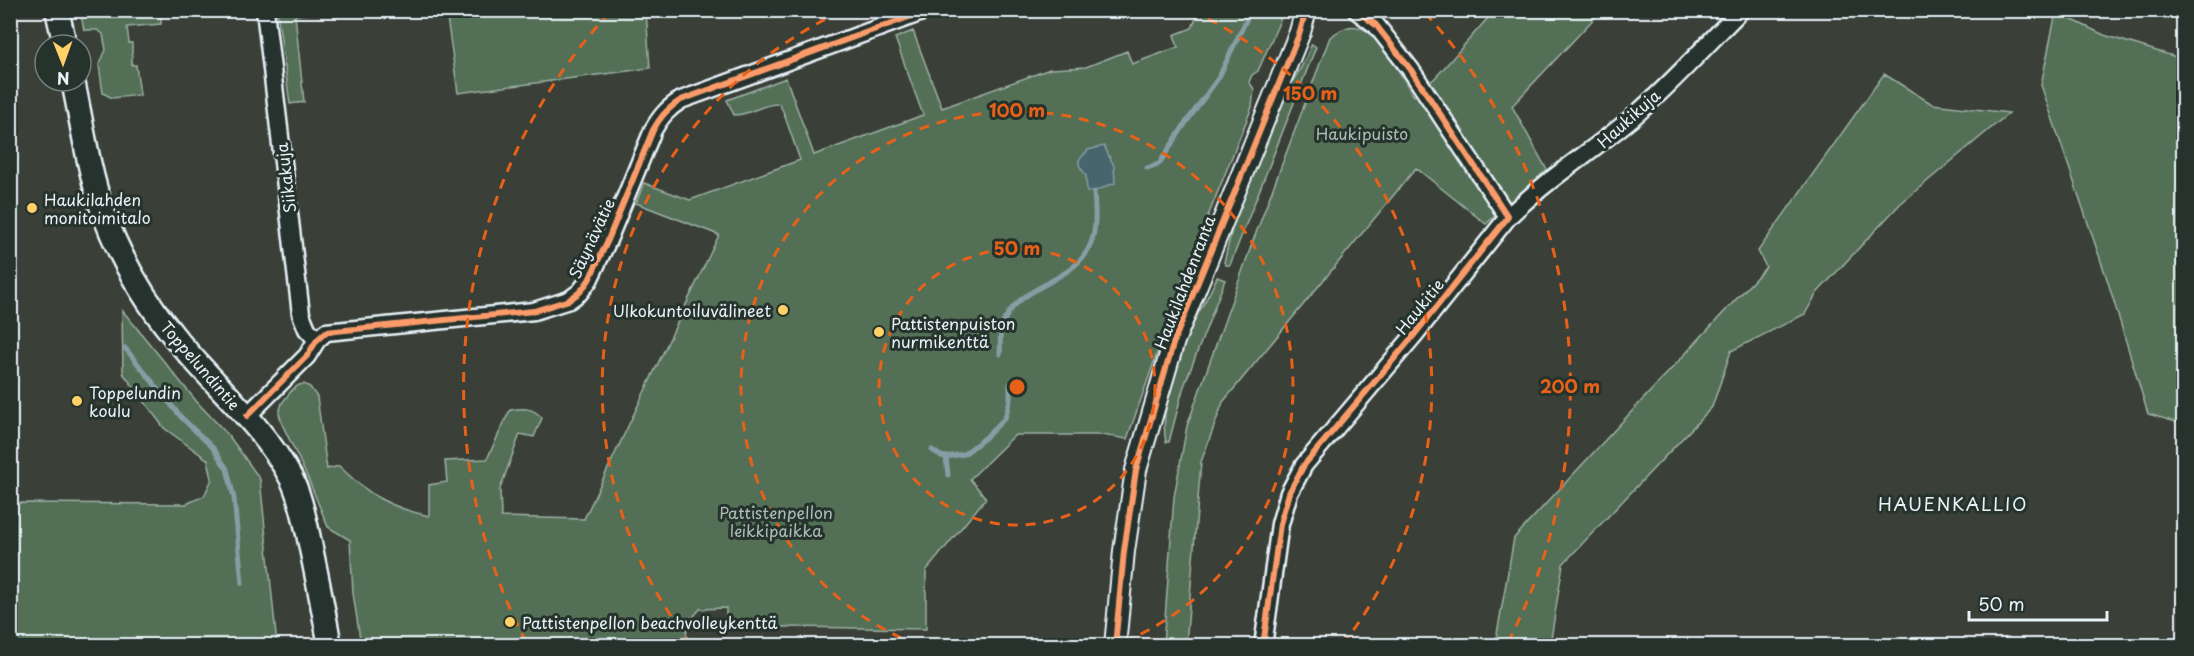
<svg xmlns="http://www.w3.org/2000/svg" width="2194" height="656" font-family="'Playpen Sans',sans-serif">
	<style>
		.green { fill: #536f56; stroke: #9eb0a7; stroke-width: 1.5 }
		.water { fill: #47656d; stroke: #879da5; stroke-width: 1.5 }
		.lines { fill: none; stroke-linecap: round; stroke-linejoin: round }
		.stream { stroke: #879da5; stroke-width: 5 }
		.minor-casing { stroke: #e8f1f8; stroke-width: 21 }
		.tertiary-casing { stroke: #e8f1f8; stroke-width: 24 }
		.secondary-casing { stroke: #e8f1f8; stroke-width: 27 }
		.minor { stroke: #26332d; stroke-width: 16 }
		.tertiary { stroke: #26332d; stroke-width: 20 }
		.secondary { stroke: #26332d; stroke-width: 22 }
		.cycleway-casing { stroke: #26332d; stroke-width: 10 }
		.cycleway { stroke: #fa9b69; stroke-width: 6 }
		.ring { fill: none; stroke: #e86118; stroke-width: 3; stroke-dasharray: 10 8 }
		.poi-dot { fill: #ffd166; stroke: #26332d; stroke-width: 2 }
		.labels { text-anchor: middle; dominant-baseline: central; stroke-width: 6; stroke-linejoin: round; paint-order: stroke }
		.street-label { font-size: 16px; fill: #e8f1f8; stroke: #26332d }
		.park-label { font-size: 16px; fill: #acbdb7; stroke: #26332d }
		.poi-label { font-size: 16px; fill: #e8f1f8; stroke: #26332d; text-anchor: start }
		.neighbourhood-label { font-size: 18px; letter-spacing: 1.5px; fill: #e8f1f8; stroke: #26332d }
		.centre { fill: #e86118; stroke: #26332d; stroke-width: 3 }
		.ring-label { font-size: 18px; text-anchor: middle; font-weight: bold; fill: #e86118; stroke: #26332d; stroke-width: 6; stroke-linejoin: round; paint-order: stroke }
	</style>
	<rect width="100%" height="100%" fill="#3a4038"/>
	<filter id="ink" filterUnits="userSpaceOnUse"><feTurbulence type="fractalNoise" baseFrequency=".0167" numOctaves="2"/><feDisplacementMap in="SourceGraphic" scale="12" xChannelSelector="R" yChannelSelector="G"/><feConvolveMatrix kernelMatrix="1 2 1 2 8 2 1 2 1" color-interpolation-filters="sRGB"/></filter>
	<g filter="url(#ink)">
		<path class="green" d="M 523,10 L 646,11 L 650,68 L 458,93 L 446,11 L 484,11 L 488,14 Z
			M 80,11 L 178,11 L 179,13 L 161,16 L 161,24 L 127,27 L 129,43 L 132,43 L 132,65 L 136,65 L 140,95 L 112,98 L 103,93 L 99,65 L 106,50 L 103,34 L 97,30 L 84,30 Z
			M 277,11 L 329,11 L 295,15 L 304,102 L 290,104 Z
			M 1199,11 L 1284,11 L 1258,71 L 1252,75 L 1249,82 L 1254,89 L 1252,107 L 1187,268 L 1127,439 L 1102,435 L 1015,435 L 970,479 L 986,498 L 926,571 L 926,629 L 726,626 L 726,608 L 700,609 L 687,624 L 686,645 L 361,645 L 353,593 L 350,540 L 328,527 L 307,476 L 282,424 L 279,413 L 282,403 L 292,390 L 299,385 L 304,384 L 310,387 L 317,397 L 327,469 L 339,466 C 369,495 388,507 429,516 L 429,485 L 447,482 L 445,461 L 487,459 L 510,410 C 523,408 533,407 542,418 L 534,437 L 520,434 L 500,489 L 501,517 L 584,519 L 719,235 L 636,203 L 644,183 L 690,200 L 800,160 L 783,111 L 779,104 C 763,103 750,115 734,115 L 727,100 L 786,78 L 814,155 L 923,115 L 895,38 L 913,31 L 942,108 L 1050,69 L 1086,67 L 1127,51 L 1132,64 L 1178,47 L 1174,35 L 1192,28 Z
			M 1494,11 L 1601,11 L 1512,106 L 1548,172 L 1525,189 L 1486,224 L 1416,168 L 1223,402 L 1201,462 L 1186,645 L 1163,646 L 1174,497 L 1187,426 L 1253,241 L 1330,37 C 1339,31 1349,23 1361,28 C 1381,35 1401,77 1414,96 L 1436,77 Z
			M 2056,12 L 2104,35 L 2183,59 L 2183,424 L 2148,414 L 2108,282 L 2041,85 Z
			M 1312,44 L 1316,47 L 1230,265 L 1226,265 L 1224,262 L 1238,205 L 1276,108 L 1302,66 Z
			M 1884,74 L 1932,104 L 2009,113 L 1900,204 L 1817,293 L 1805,314 L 1731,351 L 1712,407 L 1563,564 L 1550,645 L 1495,645 L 1514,538 L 1766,267 L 1758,251 Z
			M 1217,277 L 1225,280 L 1183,389 L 1169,442 L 1166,442 C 1158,408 1181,350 1196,318 C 1203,304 1211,292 1217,277 Z
			M 122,310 L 197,402 L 229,436 L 260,479 L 277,645 L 11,645 L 11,503 L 186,504 L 204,496 L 212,479 L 208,460 L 164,428 L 123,373 Z"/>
		<path class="water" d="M 1104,146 L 1114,166 L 1115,183 C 1102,186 1102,192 1087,192 L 1086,176 L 1079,165 L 1079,160 L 1088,150 Z"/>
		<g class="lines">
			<path class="stream" d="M 1147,168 L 1159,164 L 1185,124 L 1219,77 L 1251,10
				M 125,348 L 181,417 L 213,448 L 227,469 L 234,498 L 242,583
				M 1000,354 C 1001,345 999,334 1002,326 C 1017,282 1075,285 1091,243 C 1097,227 1095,209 1094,192
				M 932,450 L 941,456 L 946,457
				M 948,475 L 946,457 L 964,454 L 986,437 L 1005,418 L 1010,400 L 1010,384"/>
			<g class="minor-casing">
				<path id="minor" d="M 265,10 L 301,314 L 307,329 L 317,340
					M 1508,217 C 1546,180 1592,151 1633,117 C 1671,85 1705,46 1741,10
					M 247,416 L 307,356 L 317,340 L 326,332 L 534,311 L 569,300 L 580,292 L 589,280 L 608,240 L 653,130 C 661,116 668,108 681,100 L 928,10
					M 1263,646 L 1280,524 L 1289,493 L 1304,465 L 1415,334 L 1508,217 L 1411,70 L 1376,25 L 1356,10"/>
			</g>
			<g class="tertiary-casing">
				<path id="tertiary" d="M 1115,646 L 1124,551 L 1136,470 L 1174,341 L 1300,32 L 1306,10"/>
			</g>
			<g class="secondary-casing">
				<path id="secondary" d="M 57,10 L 65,45
					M 73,81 C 82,123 88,168 102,209 C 118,254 143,298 173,335 C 211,383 262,423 291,478 C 300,495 304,516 308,534 C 316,571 323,608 330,646"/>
			</g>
			<use href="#minor" class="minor"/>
			<use href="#tertiary" class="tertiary"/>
			<use href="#secondary" class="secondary"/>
			<g class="cycleway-casing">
				<path id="cycleway" d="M 247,416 L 307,356 L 317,340 L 326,332 L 534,311 L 569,300 L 580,292 L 589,280 L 608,240 L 653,130 C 661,116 668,108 681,100 L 928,10
					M 1115,646 L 1124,551 L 1136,470 L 1174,341 L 1300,32 L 1306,10
					M 1263,646 L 1280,524 L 1289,493 L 1304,465 L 1415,334 L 1508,217 L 1411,70 L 1376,25 L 1356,10"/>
			</g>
			<use href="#cycleway" class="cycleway"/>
		</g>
	</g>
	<g class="ring">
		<circle cx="1017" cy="387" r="138"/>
		<path d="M918 645A276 276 0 1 1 1116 645"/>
		<path d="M692 645A415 415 0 0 1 842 11M1192 11A415 415 0 0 1 1342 645"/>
		<path d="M526 642A553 553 0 0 1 609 13M1425 13A553 553 0 0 1 1508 642"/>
	</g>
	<g class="poi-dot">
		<circle cx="32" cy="208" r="6"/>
		<circle cx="783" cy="310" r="6"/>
		<circle cx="879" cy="332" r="6"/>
		<circle cx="77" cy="401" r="6"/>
		<circle cx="510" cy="622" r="6"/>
	</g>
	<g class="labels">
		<g class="street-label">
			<text transform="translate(1628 118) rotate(-42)">Haukikuja</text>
			<text transform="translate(285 178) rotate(-97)">Siikakuja</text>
			<text transform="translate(591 238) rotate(-65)">Säynävätie</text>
			<text transform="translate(1184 282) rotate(-69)">Haukilahdenranta</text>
			<text transform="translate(1419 306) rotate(-51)">Haukitie</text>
			<text transform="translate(201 365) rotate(49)">Toppelundintie</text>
		</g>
		<g class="park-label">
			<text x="1362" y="133">Haukipuisto</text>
			<text x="776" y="512">Pattistenpellon<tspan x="776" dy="18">leikkipaikka</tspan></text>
		</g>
		<g class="poi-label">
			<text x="44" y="199">Haukilahden<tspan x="44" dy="18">monitoimitalo</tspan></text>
			<text x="771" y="310" text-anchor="end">Ulkokuntoiluvälineet</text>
			<text x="891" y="323">Pattistenpuiston<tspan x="891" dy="18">nurmikenttä</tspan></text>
			<text x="89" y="392">Toppelundin<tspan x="89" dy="18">koulu</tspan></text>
			<text x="522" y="622">Pattistenpellon beachvolleykenttä</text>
		</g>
		<g class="neighbourhood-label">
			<text x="1953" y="503">HAUENKALLIO</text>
		</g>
	</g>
	<circle cx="1017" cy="387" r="9" class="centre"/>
	<g class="ring-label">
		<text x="1310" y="100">150 m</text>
		<text x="1017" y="117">100 m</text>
		<text x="1017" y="255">50 m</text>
		<text x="1570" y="393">200 m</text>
	</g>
	<rect width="2194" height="656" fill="none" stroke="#26332d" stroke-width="36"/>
	<rect x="18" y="18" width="2158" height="620" fill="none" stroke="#e8f1f8" stroke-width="2" filter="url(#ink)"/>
	<g transform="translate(63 63) rotate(179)"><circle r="28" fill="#26332d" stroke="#747f7e" stroke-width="1.5"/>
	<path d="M0-4.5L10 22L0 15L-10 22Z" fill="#ffd166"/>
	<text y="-9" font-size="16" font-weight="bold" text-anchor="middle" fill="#e8f1f8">N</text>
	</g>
	<path d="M1969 611v9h138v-9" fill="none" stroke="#e8f1f8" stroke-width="3"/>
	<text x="1978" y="611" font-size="18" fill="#e8f1f8" stroke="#26332d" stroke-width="4.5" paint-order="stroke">50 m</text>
</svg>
